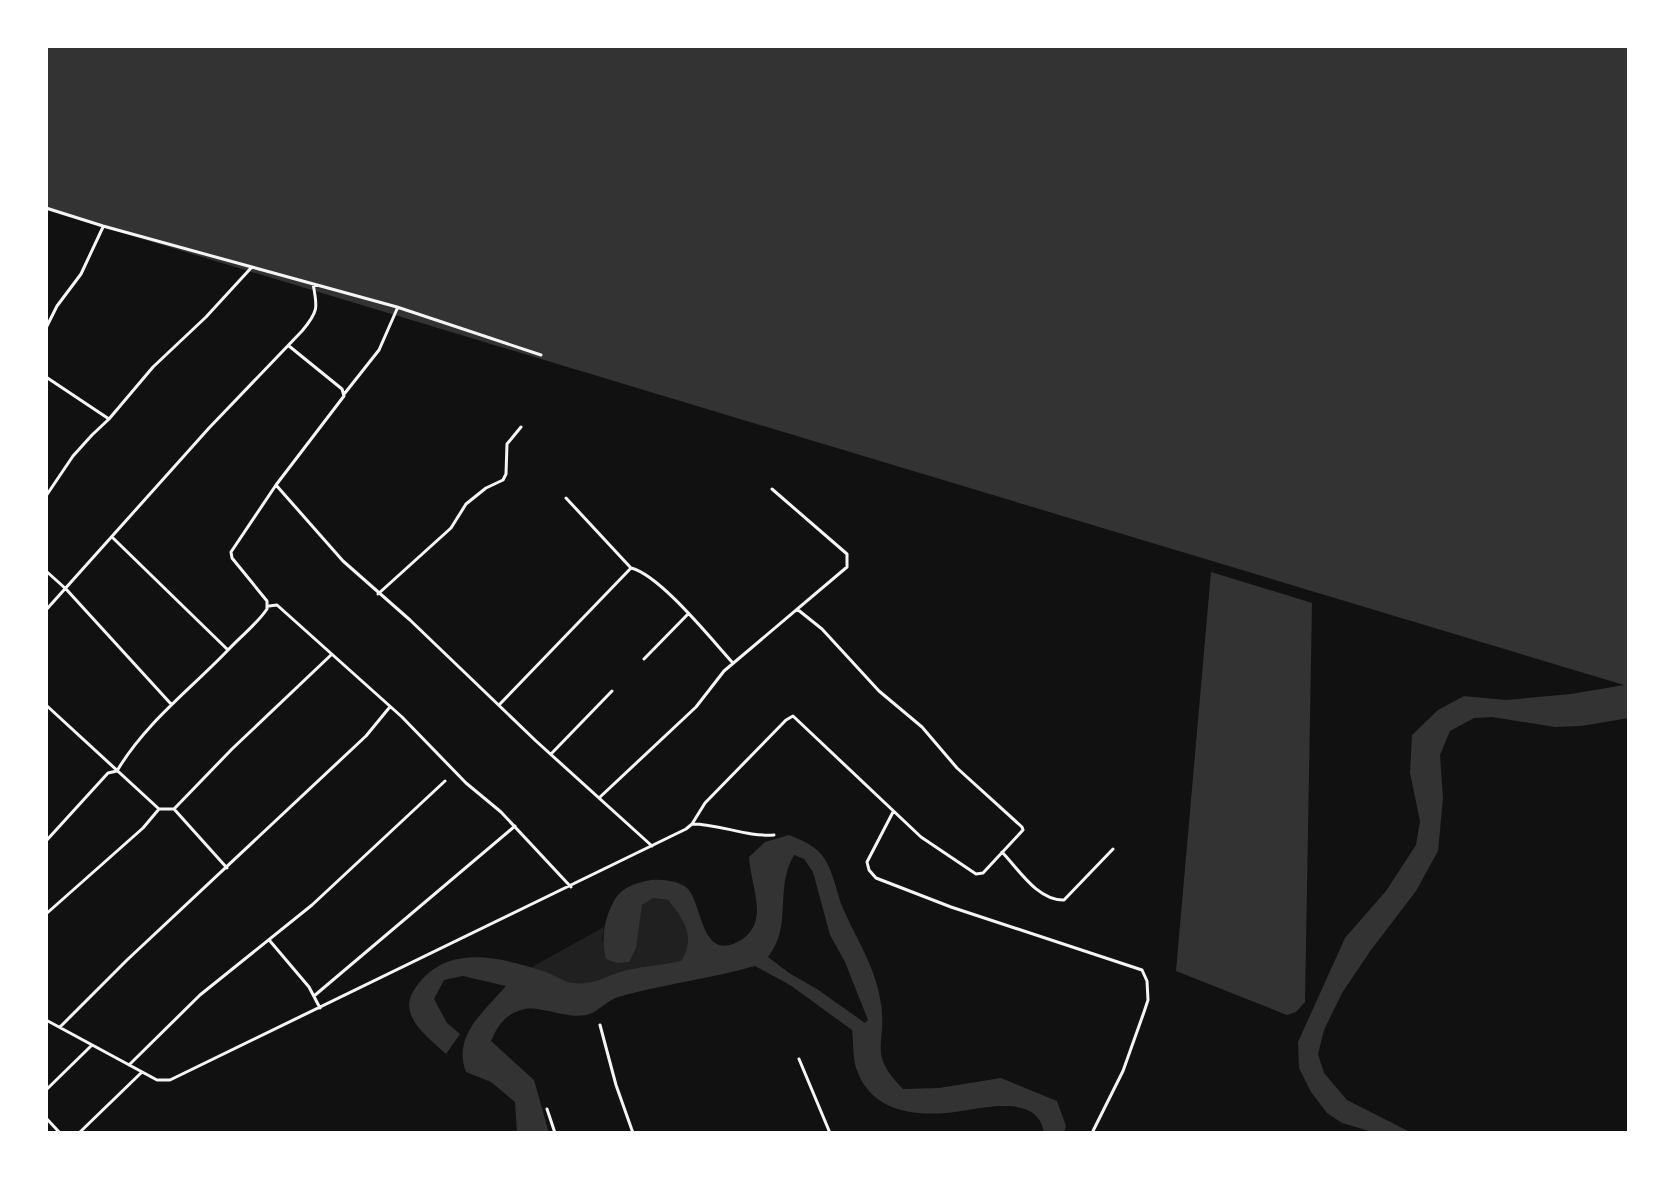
<svg xmlns="http://www.w3.org/2000/svg" width="1675" height="1179" font-family="Spectral,serif">
	<style>
		.green { fill: #202020 }
		.water { fill: #333; fill-rule: evenodd }
		.lines { fill: none; stroke-linecap: round; stroke-linejoin: round }
		.minor { stroke: #f5f5f5; stroke-width: 3 }
	</style>
	<rect width="100%" height="100%" fill="#111"/>
	<path class="green" d="M 652,898 L 668,900 C 684,920 696,937 681,962 L 623,971 L 596,983 L 571,983 L 530,968 L 604,927 L 602,941 L 638,924 L 642,905 Z"/>
	<path class="water" d="M 46,46 L 1629,46 L 1629,718 L 1581,726 L 1555,727 L 1492,717 L 1474,718 L 1450,731 L 1440,755 L 1443,798 L 1438,851 L 1416,891 L 1371,950 L 1342,993 L 1324,1030 L 1318,1054 L 1324,1073 L 1347,1100 L 1412,1133 L 1376,1133 L 1342,1123 L 1327,1113 L 1311,1092 L 1299,1068 L 1298,1042 L 1345,938 L 1386,891 L 1416,845 L 1420,821 L 1410,773 L 1412,735 L 1438,710 L 1464,696 L 1506,700 L 1571,694 L 1624,685 L 46,210 Z
		M 1211,572 L 1312,603 L 1305,1002 L 1296,1012 L 1287,1015 L 1176,971 Z
		M 789,835 C 801,840 812,844 821,854 C 832,866 836,890 842,906 C 856,939 876,967 881,1004 C 887,1046 867,1052 903,1089 L 939,1088 L 1001,1078 L 1057,1101 L 1066,1126 L 1064,1133 L 1044,1133 C 1038,1089 972,1112 946,1113 C 910,1116 872,1109 858,1073 C 852,1060 854,1043 852,1030 L 790,985 L 755,966 C 710,979 663,984 618,997 C 606,1001 597,1013 586,1015 C 566,1019 542,1006 525,1009 C 506,1013 498,1025 491,1041 L 534,1080 L 549,1133 L 517,1133 L 515,1102 L 491,1082 L 466,1072 C 452,1035 485,1011 506,986 L 463,976 L 444,980 L 434,999 L 447,1023 L 460,1034 L 446,1054 C 429,1038 397,1016 414,990 C 445,942 499,957 546,972 C 556,976 565,982 574,983 C 598,985 606,975 627,970 C 645,966 663,965 681,961 C 696,937 684,920 668,900 L 653,898 L 642,905 L 636,948 L 629,962 L 617,963 L 606,959 C 601,938 604,918 615,899 C 622,888 633,884 646,881 C 657,878 678,880 687,888 C 703,902 700,968 744,938 C 753,931 756,923 757,912 C 757,893 750,875 749,857 L 765,842 ZM 794,855 L 804,859 L 813,872 L 830,935 L 845,962 L 868,1020 L 865,1023 L 817,989 L 789,973 L 768,957 C 793,926 774,889 794,855 Z"/>
	<g class="lines">
		<path class="minor" d="M 46,208 L 103,226 L 397,307 L 541,355
			M 46,328 L 57,306 L 81,274 L 103,227
			M 46,377 L 109,419
			M 345,393 L 379,350 L 397,309
			M 276,485 L 343,561 L 410,620 L 536,741 L 652,846
			M 46,496 L 73,456 L 92,435 L 109,419 L 153,367 L 206,317 L 251,268
			M 566,498 L 631,568 C 660,575 711,639 733,663
			M 113,538 L 228,650
			M 46,571 L 66,589 L 171,704
			M 378,594 L 451,528 L 466,504 L 486,488 L 503,480 L 506,474 L 507,444 L 521,427
			M 269,606 L 277,605 L 402,717 L 466,783 L 501,812 L 571,887
			M 46,610 L 209,428 L 302,331 C 318,312 318,308 313,284
			M 644,659 L 688,614
			M 46,705 L 159,809 L 174,809 L 232,749 L 331,655
			M 499,705 L 631,568
			M 551,754 L 612,691
			M 599,798 L 696,707 L 724,671 L 847,567 L 847,554 L 772,489
			M 174,809 L 227,868
			M 893,812 L 867,862 L 869,870 L 876,878 L 951,907 L 1142,970 L 1147,981 L 1148,1000 L 1144,1012 L 1123,1071 L 1092,1133
			M 692,824 C 720,824 746,837 774,835
			M 46,841 L 108,773 L 117,771 C 145,723 191,689 229,649 C 241,636 257,624 267,609 L 267,601 L 232,558 L 231,552 L 276,485 L 344,396 L 342,389 L 289,346
			M 1002,852 C 1019,870 1038,901 1064,900 L 1113,849
			M 46,914 L 143,828 L 159,809
			M 270,941 L 309,987 L 320,1008
			M 314,996 L 515,826
			M 46,1020 L 157,1080 L 170,1080 L 686,829 L 692,824 L 705,803 L 786,720 L 793,716 L 921,837 L 976,874 L 983,873 L 1023,830 L 1022,827 L 957,768 L 922,727 L 879,691 L 822,629 L 797,609
			M 600,1025 L 616,1085 L 633,1133
			M 60,1027 L 127,960 L 366,736 L 389,708
			M 799,1059 L 830,1133
			M 129,1065 L 200,995 L 312,905 L 445,781
			M 46,1090 L 92,1045
			M 547,1109 L 555,1133
			M 46,1118 L 60,1133
			M 79,1133 L 142,1072"/>
	</g>
	<rect width="1675" height="1179" fill="none" stroke="#ffffff" stroke-width="96"/>
</svg>
